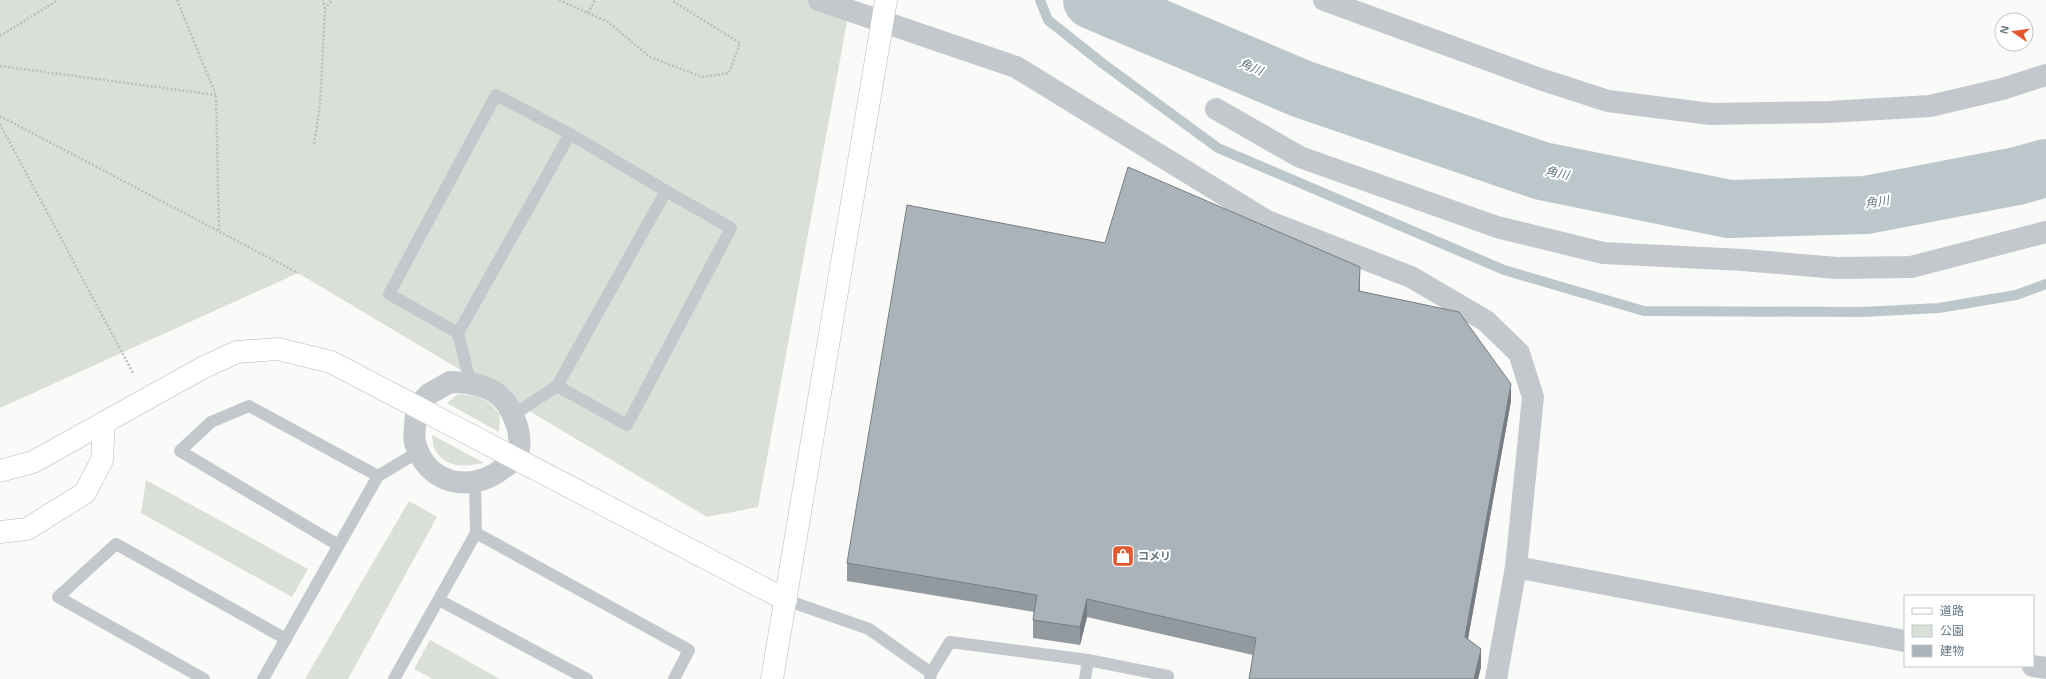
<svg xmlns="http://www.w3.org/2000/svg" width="2046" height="679" font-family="Helvetica,'Noto Sans JP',sans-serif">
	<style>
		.green { fill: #dadfd7 }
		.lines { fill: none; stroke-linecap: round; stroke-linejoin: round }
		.stream { stroke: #bbc7cb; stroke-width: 10 }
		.river { stroke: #bbc7cb; stroke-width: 58 }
		.secondary-casing { stroke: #b3babf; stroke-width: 23 }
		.path { stroke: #bbbfc2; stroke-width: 2.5; stroke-dasharray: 2 2; stroke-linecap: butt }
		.lane { stroke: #c3c8cc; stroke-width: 12 }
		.street { stroke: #c3c8cc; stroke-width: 22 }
		.secondary { stroke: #fff; stroke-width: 22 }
		.wall { fill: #929a9f }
		.shaded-wall { fill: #777d82 }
		.building { fill: #aab3b9; stroke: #777d82 }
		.labels { text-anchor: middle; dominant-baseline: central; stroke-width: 4; stroke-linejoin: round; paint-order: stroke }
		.poi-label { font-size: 11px; font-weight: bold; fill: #657683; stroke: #fff; text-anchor: start }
		.water-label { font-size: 12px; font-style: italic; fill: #60757c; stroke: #fff }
	</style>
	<rect width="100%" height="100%" fill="#fafaf8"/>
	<path class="green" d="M 0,0 L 851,0 L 758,507 L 707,517 L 298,273 L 0,408 Z
		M 458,394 C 479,396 487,397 500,415 L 499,432 L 447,403 Z
		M 432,435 L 484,463 C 466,466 449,469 437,453 C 433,449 433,440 432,435 Z
		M 146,480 L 308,569 L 292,597 L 141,513 Z
		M 409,501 L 437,517 L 348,679 L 305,679 Z
		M 430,640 L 500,679 L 433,679 L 414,669 Z"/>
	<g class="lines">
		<path class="stream" d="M 1040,0 L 1048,20 L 1102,63 L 1218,148 L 1504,270 L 1644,311 L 1861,312 L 1939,308 L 2016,295 L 2046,284"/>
		<path class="river" d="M 1092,0 L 1302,89 L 1542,171 L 1729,209 L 1866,205 L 2017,176 L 2046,168"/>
		<g class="secondary-casing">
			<path id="secondary" d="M 0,471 L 33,462 L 204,367 L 237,352 L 278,349 L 331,362 L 786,600
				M 0,532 L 27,529 L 85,493 L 102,460 L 104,422
				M 772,679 L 886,0"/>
		</g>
		<path class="path" d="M 177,0 L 216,95 L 219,231
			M 559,0 L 608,22 L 650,57 L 702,77 L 729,73 L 740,43 L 671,0
			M 325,9 L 332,0
			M 588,13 L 595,0
			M 0,36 L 58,0
			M 0,66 L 216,95
			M 0,116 L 298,273
			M 0,124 L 133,373
			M 314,144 L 320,106 L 325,9 L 323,0"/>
		<path class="lane" d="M 458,333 L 570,134 L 496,95 L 389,294 L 458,333 L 470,382
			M 557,386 L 627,425 L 731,228 L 666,191
			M 513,415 L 557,386 L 666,191 L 570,134
			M 476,533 L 689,650 L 674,679
			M 338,545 L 180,451 L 211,422 L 249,406 L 378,476
			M 439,600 L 587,679
			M 786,600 L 869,629 L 931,673 L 930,679
			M 1088,660 L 1168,676 L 1167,679
			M 931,673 L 950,642 L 1088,660 L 1085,679
			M 204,679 L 58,597 L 116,544 L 286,639
			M 263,679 L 378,476 L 418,452
			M 394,679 L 476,533 L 475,483"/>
		<path class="street" d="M 819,0 L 1016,67 L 1267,221 L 1411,277 L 1486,321 L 1519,353 L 1533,397 L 1516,567 L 1496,679
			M 1324,0 L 1540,79 L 1608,101 L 1711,114 L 1829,112 L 1930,106 L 2002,89 L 2046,75
			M 1216,109 L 1300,157 L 1497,227 L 1603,253 L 1743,260 L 1837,268 L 1911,267 L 2046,232
			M 450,382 C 476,382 499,387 511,411 C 518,425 523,443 516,458 C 513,462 506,466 502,469 C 470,494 427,484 415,443 C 413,433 416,418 417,407 L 429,394 Z
			M 1516,567 L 1905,641
			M 2033,666 L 2046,668"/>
		<use href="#secondary" class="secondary"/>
	</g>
	<path class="wall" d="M 1105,243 L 1360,285 L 1360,291 L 1511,401 L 1468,639 L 1481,667 L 1478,679 L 1249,679 L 1253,655 L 1087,617 L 1080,645 L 1033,638 L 1033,620 L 1034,612 L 847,581 L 847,563 Z"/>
	<path class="shaded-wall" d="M 1360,267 L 1360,285 L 1359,309 L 1359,291 Z
		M 1511,384 L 1511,401 L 1465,655 L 1465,637 Z
		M 1087,599 L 1087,617 L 1080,645 L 1080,627 Z
		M 1481,649 L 1481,667 L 1478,679 L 1474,679 Z"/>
	<path class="building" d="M 1128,167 L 1360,267 L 1359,291 L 1459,312 L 1511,384 L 1465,637 L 1481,649 L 1474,679 L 1249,679 L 1256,638 L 1087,599 L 1080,627 L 1033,620 L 1037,595 L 847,563 L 907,205 L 1105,243 Z"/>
	<defs>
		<g id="shop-square" transform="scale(1.15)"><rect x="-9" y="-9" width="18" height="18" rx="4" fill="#e4572e" stroke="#fff"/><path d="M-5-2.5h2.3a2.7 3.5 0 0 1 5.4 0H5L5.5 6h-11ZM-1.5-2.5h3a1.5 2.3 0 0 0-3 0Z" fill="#fff"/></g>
	</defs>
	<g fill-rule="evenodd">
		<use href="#shop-square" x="1123" y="556"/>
	</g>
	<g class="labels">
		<g class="poi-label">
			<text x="1138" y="556">コメリ</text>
		</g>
		<g class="water-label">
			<text transform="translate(1251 67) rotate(23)">角川</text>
			<text transform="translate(1557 173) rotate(12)">角川</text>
			<text transform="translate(1877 202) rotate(-9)">角川</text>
		</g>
	</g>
	<rect x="1904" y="595" width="130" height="72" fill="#ffffff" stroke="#c1c8cd"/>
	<rect x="1912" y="608" width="20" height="6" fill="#ffffff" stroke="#c1c8cd"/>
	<text x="1940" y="615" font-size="12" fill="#657683">道路</text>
	<rect x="1912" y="625" width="20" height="12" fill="#dadfd7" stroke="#c1c8cd"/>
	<text x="1940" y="635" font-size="12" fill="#657683">公園</text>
	<rect x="1912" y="645" width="20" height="12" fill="#aab3b9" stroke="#c1c8cd"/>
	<text x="1940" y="655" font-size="12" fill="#657683">建物</text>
	<g transform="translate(2014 32) rotate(283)"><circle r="19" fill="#ffffff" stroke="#c1c8cd"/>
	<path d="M0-3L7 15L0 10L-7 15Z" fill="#e4572e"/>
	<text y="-6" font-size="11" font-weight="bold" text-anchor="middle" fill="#657683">N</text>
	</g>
</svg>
